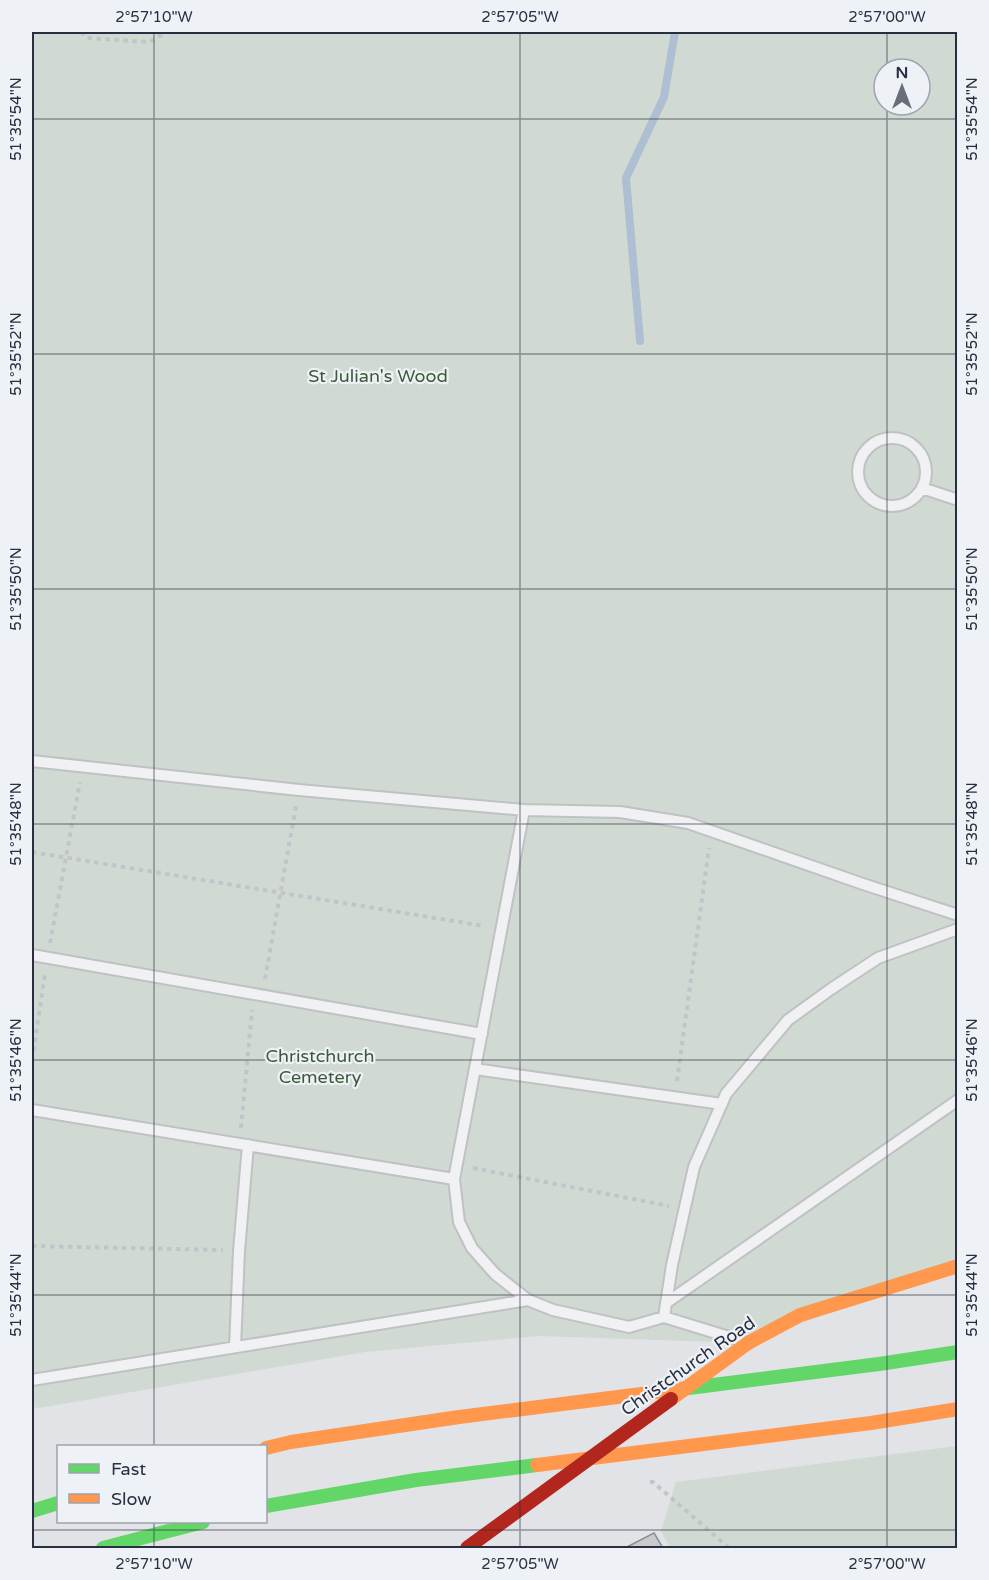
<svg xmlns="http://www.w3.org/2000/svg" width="989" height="1580" font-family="'Varela Round',sans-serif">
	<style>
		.green { fill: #d1dad2; fill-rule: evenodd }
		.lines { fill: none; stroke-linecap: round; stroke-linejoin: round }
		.stream { stroke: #aebed3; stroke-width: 8 }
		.building { fill: #c9cbcf; stroke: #8d8e91; stroke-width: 1.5 }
		.lane-casing { stroke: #bfc1c5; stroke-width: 14 }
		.path { stroke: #c3c4ca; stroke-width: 4; stroke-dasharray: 4.5 4.5; stroke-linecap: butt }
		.lane { stroke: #f1f1f3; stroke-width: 10 }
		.fast { stroke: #63d668; stroke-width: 14 }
		.slow { stroke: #ff974d; stroke-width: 14 }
		.slow-bridge { stroke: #ff974d; stroke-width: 14 }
		.jam-bridge { stroke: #b3261e; stroke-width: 14 }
		.ticks { fill: none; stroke: #272f40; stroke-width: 1.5; stroke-opacity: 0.45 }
		.labels { text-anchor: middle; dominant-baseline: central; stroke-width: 4.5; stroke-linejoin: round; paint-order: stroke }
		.park-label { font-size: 18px; fill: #3a5c34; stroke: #eef1f6 }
		.street-label { font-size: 18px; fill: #272f40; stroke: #eef1f6 }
		.neatline { fill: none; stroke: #272f40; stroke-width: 2 }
		.ticks-label { font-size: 15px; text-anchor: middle; fill: #272f40 }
	</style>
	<rect width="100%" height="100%" fill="#e1e3e7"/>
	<path class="green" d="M 32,32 L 957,32 L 957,1266 L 748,1343 L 539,1336 L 365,1352 L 39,1408 L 32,1407 ZM 884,69 L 920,69 L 920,105 L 884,105 Z
		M 957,1446 L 957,1548 L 670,1548 L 661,1531 L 676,1482 Z"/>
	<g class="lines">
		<path class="stream" d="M 640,341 L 626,178 L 664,97 L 675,32"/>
	</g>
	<path class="building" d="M 654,1533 L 663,1548 L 625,1548 Z"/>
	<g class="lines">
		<g class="lane-casing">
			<path id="lane" d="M858 472a34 34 0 1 1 68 0a34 34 0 1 1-68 0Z
				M 922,488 L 958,500
				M 32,761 L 299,790 L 524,810 L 454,1179 L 459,1222 L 472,1248 L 495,1274 L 528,1300 L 553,1310 L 629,1327 L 664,1317 L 742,1341
				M 524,810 L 620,812 L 688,823 L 863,884 L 958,915
				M 32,955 L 482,1034
				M 475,1069 L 722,1104
				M 32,1110 L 454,1179
				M 666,1303 L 958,1100
				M 664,1317 L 672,1265 L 694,1167 L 726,1094 L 788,1020 L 831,989 L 878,958 L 958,929
				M 235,1347 L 239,1251 L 248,1145
				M 32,1380 L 528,1300"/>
		</g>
		<path class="path" d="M 81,32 L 87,38 L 149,42 L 167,32
			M 32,852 L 484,926
			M 50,943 L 80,782
			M 265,979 L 296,806
			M 32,1060 L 45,974
			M 677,1081 L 709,848
			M 241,1128 L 252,1010
			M 473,1168 L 669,1206
			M 32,1246 L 223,1250
			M 650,1482 L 653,1482 L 729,1548"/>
		<use href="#lane" class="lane"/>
		<path class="fast" d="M 681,1389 L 879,1364 L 958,1352
			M 266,1506 L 416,1480 L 537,1465
			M 32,1511 L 58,1503
			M 103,1548 L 203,1522"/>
		<path class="slow" d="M 748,1343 L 800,1315 L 958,1266
			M 266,1448 L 291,1442 L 459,1417 L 681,1389
			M 537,1465 L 871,1423 L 958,1409"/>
		<path class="slow-bridge" d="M 671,1399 L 748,1343"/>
		<path class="jam-bridge" d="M 467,1548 L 671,1399"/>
	</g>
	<path class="ticks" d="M 154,32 L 154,1446M 520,32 L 520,1548M 887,32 L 887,69M 887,105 L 887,1548M 32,119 L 958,119M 32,354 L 958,354M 32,589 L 958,589M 32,824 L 958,824M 32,1060 L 958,1060M 32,1295 L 958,1295M 154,1522 L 154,1548M 32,1530 L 958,1530"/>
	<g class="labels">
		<g class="park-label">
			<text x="378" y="376">St Julian's Wood</text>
			<text x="320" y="1056">Christchurch<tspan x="320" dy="21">Cemetery</tspan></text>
		</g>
		<g class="street-label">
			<text transform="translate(688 1366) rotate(-35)">Christchurch Road</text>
		</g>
	</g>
	<rect width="989" height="1580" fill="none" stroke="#eef1f6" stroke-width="66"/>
	<rect x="57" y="1445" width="210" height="78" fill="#eef1f6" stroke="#9ea3ad" stroke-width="1.5"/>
	<rect x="69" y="1464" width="30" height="9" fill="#63d668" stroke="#9ea3ad" stroke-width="1.5"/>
	<text x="111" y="1475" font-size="18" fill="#272f40">Fast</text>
	<rect x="69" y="1494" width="30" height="9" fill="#ff974d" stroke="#9ea3ad" stroke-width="1.5"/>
	<text x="111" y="1505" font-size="18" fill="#272f40">Slow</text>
	<g transform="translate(902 87)"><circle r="28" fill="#eef1f6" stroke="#9ea3ad" stroke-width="1.5"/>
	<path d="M0-4.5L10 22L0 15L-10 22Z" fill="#686e7a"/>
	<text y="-9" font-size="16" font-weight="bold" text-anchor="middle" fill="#272f40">N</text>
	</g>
	<rect x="33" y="33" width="923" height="1514" class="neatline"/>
	<g class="ticks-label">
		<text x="154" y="22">2°57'10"W</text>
		<text x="520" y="22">2°57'05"W</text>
		<text x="887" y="22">2°57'00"W</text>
		<text transform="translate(16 119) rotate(-90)" y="5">51°35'54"N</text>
		<text transform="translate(972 119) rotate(-90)" y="5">51°35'54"N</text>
		<text transform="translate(16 354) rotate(-90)" y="5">51°35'52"N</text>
		<text transform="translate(972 354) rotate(-90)" y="5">51°35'52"N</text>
		<text transform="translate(16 589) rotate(-90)" y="5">51°35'50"N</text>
		<text transform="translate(972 589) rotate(-90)" y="5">51°35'50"N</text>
		<text transform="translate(16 824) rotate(-90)" y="5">51°35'48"N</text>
		<text transform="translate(972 824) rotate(-90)" y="5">51°35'48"N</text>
		<text transform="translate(16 1060) rotate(-90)" y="5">51°35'46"N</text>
		<text transform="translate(972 1060) rotate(-90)" y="5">51°35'46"N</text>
		<text transform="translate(16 1295) rotate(-90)" y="5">51°35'44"N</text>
		<text transform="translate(972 1295) rotate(-90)" y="5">51°35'44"N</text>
		<text x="154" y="1569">2°57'10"W</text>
		<text x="520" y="1569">2°57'05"W</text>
		<text x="887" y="1569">2°57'00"W</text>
	</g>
</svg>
